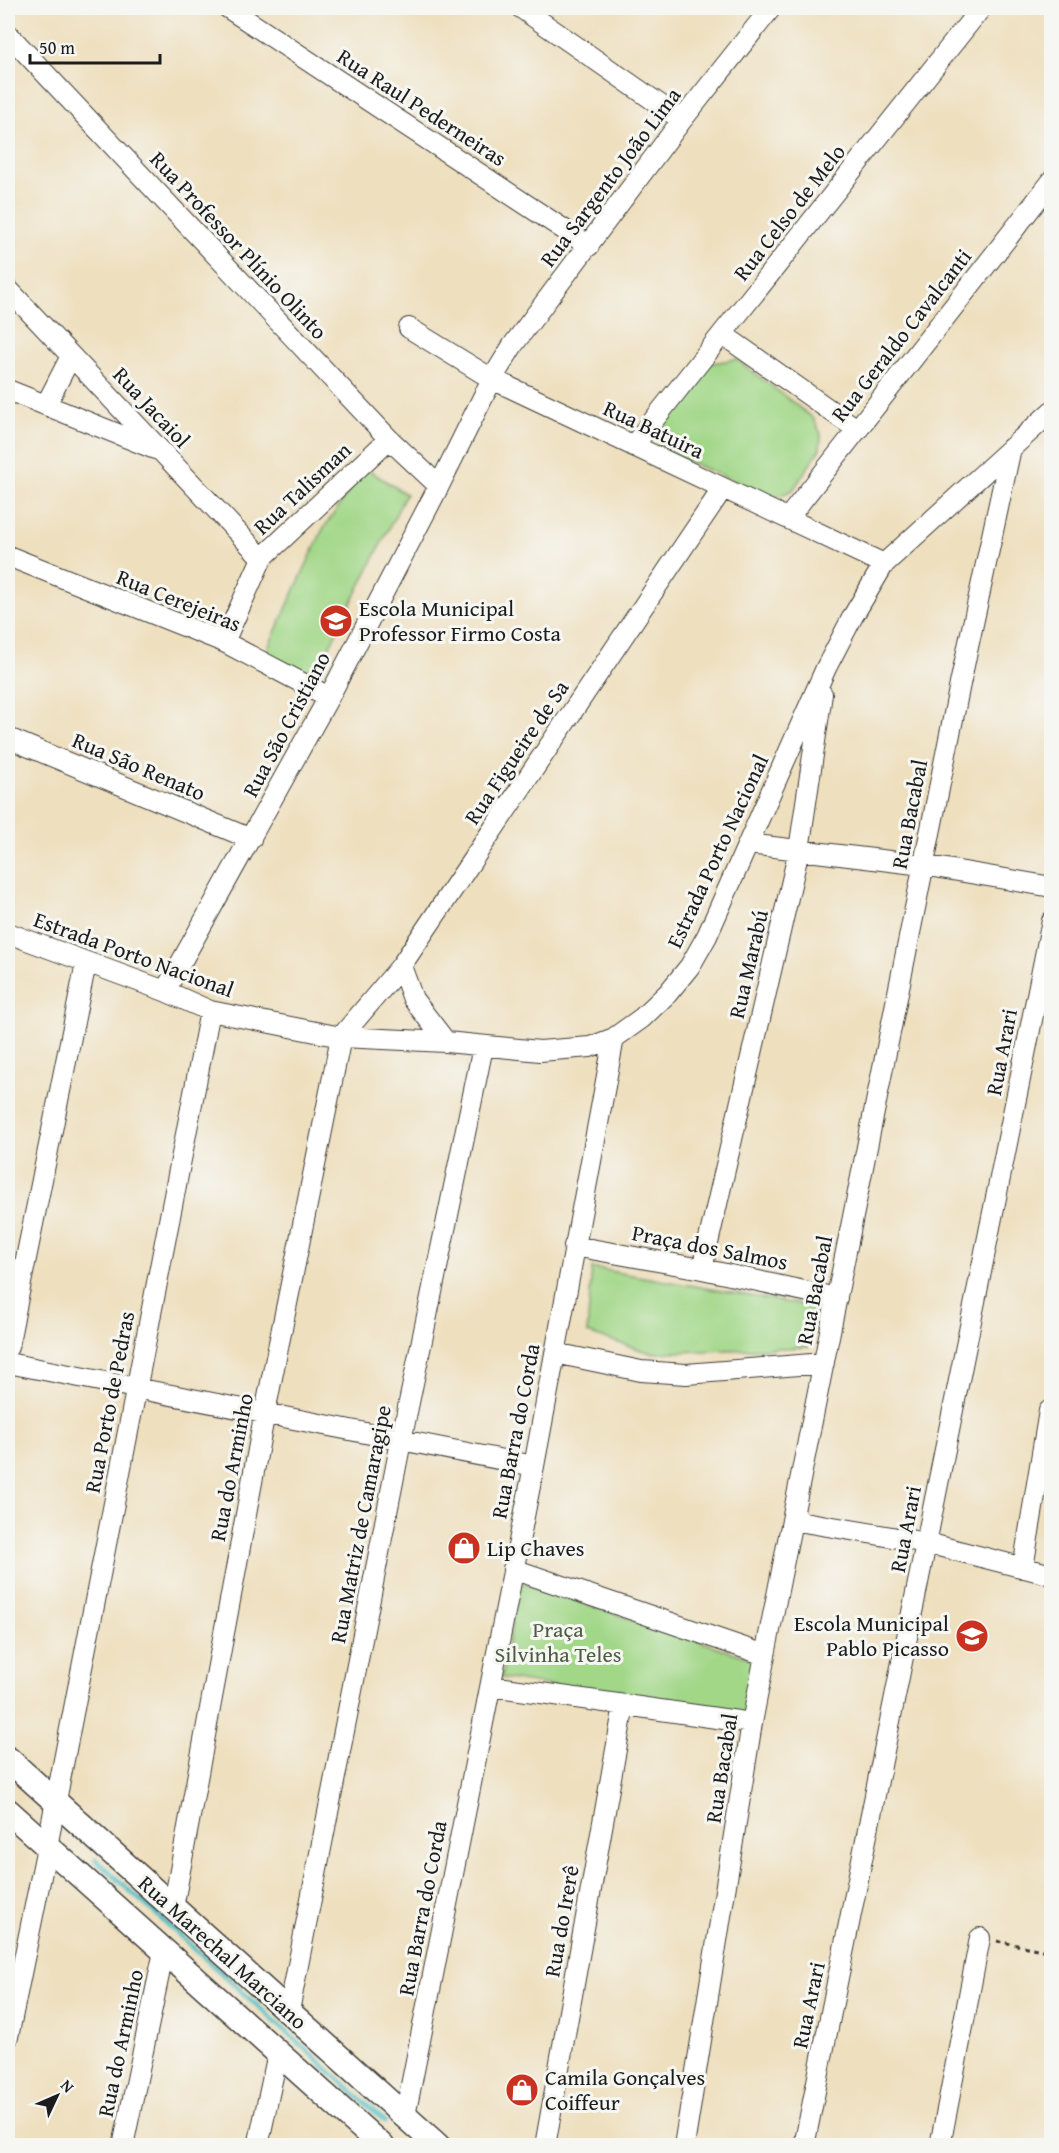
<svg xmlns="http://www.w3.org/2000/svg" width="1059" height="2153" font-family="'Gentium Book Plus',serif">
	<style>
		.green { fill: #a2d788; stroke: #5f7a52; stroke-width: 1.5 }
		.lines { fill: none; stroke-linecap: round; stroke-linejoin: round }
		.stream { stroke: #50bec5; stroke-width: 5 }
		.minor-casing { stroke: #3c3934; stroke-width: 22 }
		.major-casing { stroke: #3c3934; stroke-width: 27 }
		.path { stroke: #3c3934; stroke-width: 3; stroke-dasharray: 4.5 4.5; stroke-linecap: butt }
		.minor { stroke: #fff; stroke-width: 20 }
		.major { stroke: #fff; stroke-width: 24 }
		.labels { text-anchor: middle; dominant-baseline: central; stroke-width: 6; stroke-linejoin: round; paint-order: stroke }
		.street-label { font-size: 22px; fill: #1c1c1c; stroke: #f6f6f2 }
		.poi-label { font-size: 22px; fill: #1c1c1c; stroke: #f6f6f2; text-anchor: start }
		.park-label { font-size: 22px; fill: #4b5d42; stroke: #f6f6f2 }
	</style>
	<rect width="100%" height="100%" fill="#f6f6f2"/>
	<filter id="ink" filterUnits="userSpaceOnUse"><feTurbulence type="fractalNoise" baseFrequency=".0167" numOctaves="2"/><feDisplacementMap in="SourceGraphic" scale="12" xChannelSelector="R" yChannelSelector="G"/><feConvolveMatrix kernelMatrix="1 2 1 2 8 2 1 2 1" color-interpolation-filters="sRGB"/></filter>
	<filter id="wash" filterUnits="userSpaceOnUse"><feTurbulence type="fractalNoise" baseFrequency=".008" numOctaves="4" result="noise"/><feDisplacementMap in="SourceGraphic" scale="24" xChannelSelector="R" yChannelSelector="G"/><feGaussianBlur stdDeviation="1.35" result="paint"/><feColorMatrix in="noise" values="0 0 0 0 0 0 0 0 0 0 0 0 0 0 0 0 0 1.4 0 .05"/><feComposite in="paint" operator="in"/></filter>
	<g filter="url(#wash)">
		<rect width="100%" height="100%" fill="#eedfbe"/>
		<path class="green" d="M 736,359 L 813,418 L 821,434 L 820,449 L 793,490 L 775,498 L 675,456 L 661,445 L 660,429 L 662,419 L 707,364 Z
			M 365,468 L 406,494 L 322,662 L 306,672 L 265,654 L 323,529 Z
			M 592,1268 L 813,1307 L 809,1347 L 651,1353 L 587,1333 Z
			M 520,1582 L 756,1660 L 746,1716 L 501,1678 Z"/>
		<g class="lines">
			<path class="stream" d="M 96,1860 L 385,2121"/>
		</g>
	</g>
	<g filter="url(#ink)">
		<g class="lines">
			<g class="minor-casing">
				<path id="minor" d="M 228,8 L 589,246
					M 521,8 L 682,120
					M 8,34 L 389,439 L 439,486
					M 8,289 L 262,558
					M 409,328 L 492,379 L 884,564
					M 722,334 L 858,430
					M 8,390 L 155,449
					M 46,405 L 71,356
					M 633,446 L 981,8
					M 788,518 L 1052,181
					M 8,556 L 224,642 L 329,697
					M 224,642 L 262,558 L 389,439
					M 8,738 L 251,839
					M 749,844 L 923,865 L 1052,887
					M 8,933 L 165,991 L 210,1011 L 341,1037 L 446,1042 L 540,1051 L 590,1047 L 614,1038 L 642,1018 L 668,993 L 690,966 L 707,936 L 826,668 L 853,616 L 884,564 L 1052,411
					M 401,966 L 413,999 L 446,1042
					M 165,991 L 329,697 L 439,486 L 492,379 L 513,345 L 682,120 L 771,8
					M 574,1246 L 702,1269 L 837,1298
					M 702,1269 L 799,850 L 822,694
					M 8,1347 L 86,963
					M 555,1353 L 641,1371 L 686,1374 L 824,1363
					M 8,1363 L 534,1466
					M 792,1520 L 927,1543 L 1048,1574
					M 1023,1568 L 1049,1411
					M 513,1569 L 765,1655
					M 491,1686 L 752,1723
					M 173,1908 L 265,1412 L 341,1037 L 401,966 L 723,488
					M 289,2011 L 401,1441 L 483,1047
					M 8,2037 L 47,1847 L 210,1011
					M 405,2116 L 534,1466 L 614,1038
					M 123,2146 L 164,1951
					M 258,2146 L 278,2053
					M 545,2146 L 624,1705
					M 684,2146 L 752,1723 L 765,1655 L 960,684 L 1011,448
					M 804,2146 L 1052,921
					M 940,2146 L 980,1938"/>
			</g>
			<g class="major-casing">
				<path id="major" d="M 8,1759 L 438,2146
					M 8,1811 L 382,2146"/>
			</g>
			<path class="path" d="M 997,1941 L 1052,1952
				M 960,2139 L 1002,2146"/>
			<use href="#minor" class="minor"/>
			<use href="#major" class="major"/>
		</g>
	</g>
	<defs>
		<g id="school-disc" transform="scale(1.725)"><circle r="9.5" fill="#c8321e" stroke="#f6f6f2"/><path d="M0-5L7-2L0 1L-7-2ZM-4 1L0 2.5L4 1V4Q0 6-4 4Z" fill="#fff"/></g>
		<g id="shop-disc" transform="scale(1.725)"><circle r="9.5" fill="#c8321e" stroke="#f6f6f2"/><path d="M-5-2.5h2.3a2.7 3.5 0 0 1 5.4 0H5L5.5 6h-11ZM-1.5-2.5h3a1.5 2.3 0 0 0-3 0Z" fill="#fff"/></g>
	</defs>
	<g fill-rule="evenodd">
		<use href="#school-disc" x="336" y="621"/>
		<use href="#shop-disc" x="464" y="1548"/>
		<use href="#school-disc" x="972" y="1636"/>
		<use href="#shop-disc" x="522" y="2090"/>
	</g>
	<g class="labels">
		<g class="street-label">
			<text transform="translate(422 107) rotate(33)">Rua Raul Pederneiras</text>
			<text transform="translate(610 177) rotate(-53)">Rua Sargento João Lima</text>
			<text transform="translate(789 212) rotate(-52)">Rua Celso de Melo</text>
			<text transform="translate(239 245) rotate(47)">Rua Professor Plínio Olinto</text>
			<text transform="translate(901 335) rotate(-52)">Rua Geraldo Cavalcanti</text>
			<text transform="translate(152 407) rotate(47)">Rua Jacaiol</text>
			<text transform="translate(654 429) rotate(25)">Rua Batuira</text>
			<text transform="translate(302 488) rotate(-43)">Rua Talisman</text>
			<text transform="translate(179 600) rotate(22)">Rua Cerejeiras</text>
			<text transform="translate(286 724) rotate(-62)">Rua São Cristiano</text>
			<text transform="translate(516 752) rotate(-56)">Rua Figueire de Sa</text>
			<text transform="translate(139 766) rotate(23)">Rua São Renato</text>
			<text transform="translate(909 814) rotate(-79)">Rua Bacabal</text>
			<text transform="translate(717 851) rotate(-65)">Estrada Porto Nacional</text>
			<text transform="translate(134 954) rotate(20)">Estrada Porto Nacional</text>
			<text transform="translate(748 964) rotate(-77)">Rua Marabú</text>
			<text transform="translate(1001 1052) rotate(-79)">Rua Arari</text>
			<text transform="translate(710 1247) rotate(11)">Praça dos Salmos</text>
			<text transform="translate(814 1290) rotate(-79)">Rua Bacabal</text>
			<text transform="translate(109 1402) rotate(-79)">Rua Porto de Pedras</text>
			<text transform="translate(515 1431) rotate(-79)">Rua Barra do Corda</text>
			<text transform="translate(231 1467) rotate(-79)">Rua do Arminho</text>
			<text transform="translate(360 1524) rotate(-79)">Rua Matriz de Camaragipe</text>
			<text transform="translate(905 1529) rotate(-79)">Rua Arari</text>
			<text transform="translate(721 1768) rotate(-81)">Rua Bacabal</text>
			<text transform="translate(422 1908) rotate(-79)">Rua Barra do Corda</text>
			<text transform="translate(561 1921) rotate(-80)">Rua do Irerê</text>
			<text transform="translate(223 1952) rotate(42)">Rua Marechal Marciano</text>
			<text transform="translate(808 2005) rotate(-78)">Rua Arari</text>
			<text transform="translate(120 2043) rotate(-78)">Rua do Arminho</text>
		</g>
		<g class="poi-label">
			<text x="359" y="608">Escola Municipal<tspan x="359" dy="25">Professor Firmo Costa</tspan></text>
			<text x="487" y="1548">Lip Chaves</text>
			<text x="949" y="1623" text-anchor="end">Escola Municipal<tspan x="949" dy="25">Pablo Picasso</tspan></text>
			<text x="545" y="2077">Camila Gonçalves<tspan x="545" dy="25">Coiffeur</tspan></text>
		</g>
		<g class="park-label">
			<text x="558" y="1629">Praça<tspan x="558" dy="25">Silvinha Teles</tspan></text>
		</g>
	</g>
	<rect width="1059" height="2153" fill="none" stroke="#f6f6f2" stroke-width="30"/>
	<g transform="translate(57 2096) rotate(46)" stroke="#f6f6f2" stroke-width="4.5" paint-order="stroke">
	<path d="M0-4.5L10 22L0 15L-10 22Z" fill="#1c1c1c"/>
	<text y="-9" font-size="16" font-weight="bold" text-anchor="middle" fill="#1c1c1c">N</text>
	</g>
	<path d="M30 54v9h130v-9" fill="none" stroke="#1c1c1c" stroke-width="3"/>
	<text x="39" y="54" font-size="18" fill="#1c1c1c" stroke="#f6f6f2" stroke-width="4.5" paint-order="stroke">50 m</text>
</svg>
